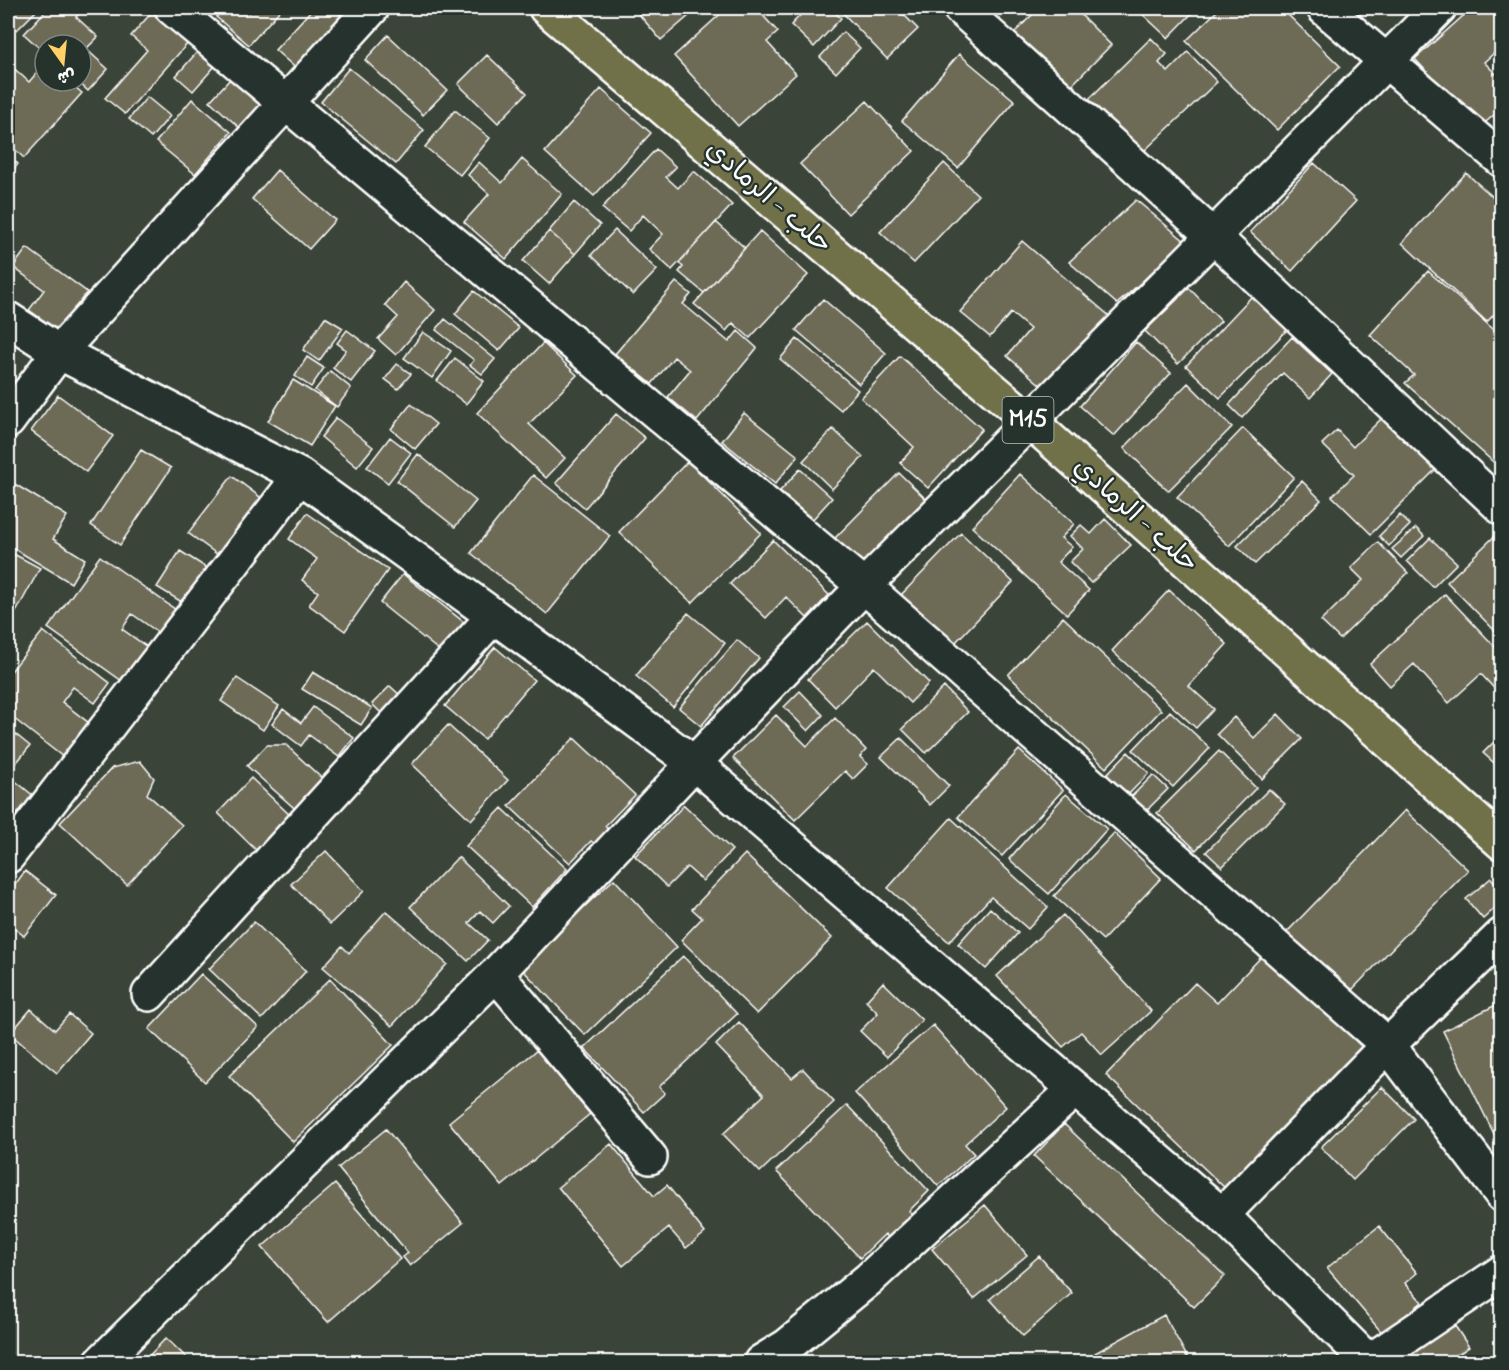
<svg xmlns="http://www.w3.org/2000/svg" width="1509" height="1370" font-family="'Indie Flower','Playpen Sans Arabic',sans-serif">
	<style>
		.building { fill: #6d6a56; stroke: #fff; stroke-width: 1.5 }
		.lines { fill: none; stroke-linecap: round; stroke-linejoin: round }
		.street-casing { stroke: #fff; stroke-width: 38 }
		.highway-casing { stroke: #fff; stroke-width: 38 }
		.street { stroke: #26332d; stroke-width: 33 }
		.highway { stroke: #70704a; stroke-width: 33 }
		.labels { text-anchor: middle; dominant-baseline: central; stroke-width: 4.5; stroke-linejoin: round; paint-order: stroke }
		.shield { fill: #26332d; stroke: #bec2c0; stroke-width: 1.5 }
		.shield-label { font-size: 26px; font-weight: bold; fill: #fff }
		.street-label { font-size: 27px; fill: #fff; stroke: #26332d }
	</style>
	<rect width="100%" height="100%" fill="#3b4439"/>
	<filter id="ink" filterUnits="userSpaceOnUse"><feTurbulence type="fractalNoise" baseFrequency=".0167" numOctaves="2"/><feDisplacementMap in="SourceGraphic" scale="12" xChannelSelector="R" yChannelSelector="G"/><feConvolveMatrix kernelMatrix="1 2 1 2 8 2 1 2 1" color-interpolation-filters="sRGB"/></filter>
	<g filter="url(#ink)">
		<path class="building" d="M 8,8 L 39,8 L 17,30 L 8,21 Z
			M 48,8 L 84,8 L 76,17 L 98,37 L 86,49 L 108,69 L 88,91 L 77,81 L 81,81 L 81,45 L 45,45 L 45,53 L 24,34 Z
			M 224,8 L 243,8 L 249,13 L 253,8 L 282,8 L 249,45 L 216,17 Z
			M 313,8 L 332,8 L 346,19 L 299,71 L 275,50 Z
			M 642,8 L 683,8 L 690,15 L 661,40 L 637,12 Z
			M 727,8 L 756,8 L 778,32 L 767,42 L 796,74 L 738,126 L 674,56 Z
			M 807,8 L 830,8 L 841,18 L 814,47 L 791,25 Z
			M 838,8 L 897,8 L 918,29 L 887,59 Z
			M 1039,8 L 1090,8 L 1082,16 L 1111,45 L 1066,91 L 1010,37 Z
			M 1136,8 L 1197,8 L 1168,38 Z
			M 1220,8 L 1281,8 L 1340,66 L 1277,130 L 1186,41 Z
			M 1472,8 L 1502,8 L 1502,46 L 1484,62 L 1502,80 L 1502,108 L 1479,128 L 1415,59 Z
			M 152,12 L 188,43 L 125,114 L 105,98 L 147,50 L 131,36 Z
			M 843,32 L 860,48 L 836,73 L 820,57 Z
			M 388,35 L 447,90 L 423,115 L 365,60 Z
			M 1151,38 L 1167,54 L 1159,63 L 1168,72 L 1188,52 L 1217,82 L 1142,153 L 1089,99 Z
			M 198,51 L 215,66 L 193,91 L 176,76 Z
			M 959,54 L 1015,101 L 958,168 L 902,121 Z
			M 487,55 L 527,93 L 498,123 L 458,84 Z
			M 8,63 L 29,82 L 45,63 L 45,81 L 68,81 L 82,93 L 24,158 L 8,143 Z
			M 349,68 L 424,130 L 396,164 L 321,102 Z
			M 231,78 L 265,108 L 243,131 L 210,101 Z
			M 601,89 L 651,133 L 594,196 L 545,152 Z
			M 147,97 L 170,116 L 151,138 L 129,119 Z
			M 192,99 L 231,132 L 195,174 L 156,142 Z
			M 867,101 L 914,151 L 848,214 L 800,164 Z
			M 455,110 L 490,138 L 460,175 L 425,147 Z
			M 656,149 L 676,167 L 666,177 L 678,188 L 694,171 L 732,205 L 672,270 L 649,249 L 663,234 L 643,215 L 629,231 L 602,208 Z
			M 8,156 L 18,164 L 8,178 Z
			M 522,159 L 562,194 L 506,259 L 464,222 L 489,194 L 468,175 L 479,162 L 502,183 Z
			M 944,163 L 978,195 L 914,263 L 880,232 Z
			M 1314,163 L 1356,201 L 1292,271 L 1250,232 Z
			M 277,170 L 335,220 L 309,249 L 252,199 Z
			M 1466,173 L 1502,205 L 1502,306 L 1487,322 L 1402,243 Z
			M 1136,200 L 1186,242 L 1117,304 L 1069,262 Z
			M 574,202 L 600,225 L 575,254 L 549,231 Z
			M 716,222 L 745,248 L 704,293 L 679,272 L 683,267 L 679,263 Z
			M 615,230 L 657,270 L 633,295 L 591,255 Z
			M 549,231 L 575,254 L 549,284 L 523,261 Z
			M 760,231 L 808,275 L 750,338 L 733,323 L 726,331 L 694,304 Z
			M 1022,241 L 1113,319 L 1049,392 L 1007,356 L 1030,329 L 1011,313 L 990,337 L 960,312 Z
			M 27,248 L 87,292 L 58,331 L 29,310 L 44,290 L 13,267 Z
			M 1428,271 L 1502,337 L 1502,466 L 1500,468 L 1405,383 L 1414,375 L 1370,335 Z
			M 404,282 L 435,310 L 396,355 L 378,339 L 398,317 L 385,305 Z
			M 676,282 L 691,294 L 683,304 L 729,342 L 738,331 L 757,348 L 697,421 L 668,397 L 690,370 L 674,357 L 652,384 L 615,354 Z
			M 1189,288 L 1221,321 L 1178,364 L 1145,331 Z
			M 474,291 L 519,328 L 499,351 L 455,314 Z
			M 1253,295 L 1288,329 L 1220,398 L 1186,366 Z
			M 823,299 L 886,353 L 859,384 L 796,330 Z
			M 325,317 L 343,328 L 319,361 L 303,350 Z
			M 445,319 L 495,359 L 482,374 L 470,365 L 474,360 L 436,330 Z
			M 347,330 L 375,351 L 351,382 L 333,368 L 346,350 L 337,343 Z
			M 423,332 L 451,351 L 432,378 L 404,358 Z
			M 1292,337 L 1332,374 L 1310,398 L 1283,373 L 1242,418 L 1229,405 Z
			M 797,339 L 858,390 L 841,410 L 780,359 Z
			M 1136,342 L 1171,373 L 1114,436 L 1080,406 Z
			M 543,343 L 577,375 L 529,424 L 565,458 L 546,478 L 477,413 Z
			M 900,356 L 982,429 L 928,488 L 900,463 L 914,447 L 861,398 Z
			M 307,357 L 324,368 L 311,387 L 295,376 Z
			M 455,358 L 484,381 L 466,404 L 437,381 Z
			M 397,364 L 411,374 L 398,389 L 385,379 Z
			M 330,371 L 351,388 L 337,407 L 315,390 Z
			M 293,380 L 335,406 L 310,446 L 268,421 Z
			M 1188,383 L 1232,427 L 1168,491 L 1124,448 Z
			M 58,395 L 113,436 L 86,472 L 31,431 Z
			M 411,404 L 436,424 L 415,449 L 391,429 Z
			M 744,413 L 798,456 L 775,484 L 722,441 Z
			M 1387,413 L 1439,466 L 1371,534 L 1332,496 L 1354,475 L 1322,444 L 1337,430 L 1353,447 Z
			M 616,414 L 645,438 L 585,508 L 556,483 Z
			M 336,418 L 373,447 L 357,467 L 321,437 Z
			M 1243,428 L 1294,477 L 1229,546 L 1177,497 Z
			M 833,429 L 863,457 L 832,489 L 803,461 Z
			M 390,437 L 411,453 L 388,483 L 367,467 Z
			M 141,450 L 171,468 L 120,545 L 91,525 Z
			M 418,454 L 476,501 L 455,527 L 397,481 Z
			M 688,461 L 761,533 L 692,603 L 619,532 Z
			M 800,469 L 832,498 L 812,520 L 780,491 Z
			M 899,473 L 928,501 L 863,567 L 834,539 Z
			M 1020,474 L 1074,524 L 1061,538 L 1072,547 L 1058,562 L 1089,590 L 1067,614 L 972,527 Z
			M 533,475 L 610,536 L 547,614 L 471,553 Z
			M 232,476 L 264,500 L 221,557 L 188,533 Z
			M 8,480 L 67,516 L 53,539 L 85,559 L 71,583 L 8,545 Z
			M 1302,481 L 1321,500 L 1255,564 L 1237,546 Z
			M 307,513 L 388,570 L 345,631 L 309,605 L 318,592 L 302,580 L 317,559 L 289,539 Z
			M 1400,515 L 1410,525 L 1389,546 L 1379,536 Z
			M 1105,519 L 1131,545 L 1091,583 L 1070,562 L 1083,549 L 1070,536 L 1081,525 L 1091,534 Z
			M 1416,528 L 1424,536 L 1401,558 L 1392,549 Z
			M 1502,529 L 1502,638 L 1447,582 Z
			M 961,533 L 1013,582 L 952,646 L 899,597 Z
			M 1430,538 L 1457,563 L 1433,587 L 1407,561 Z
			M 773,540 L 829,595 L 807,618 L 786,597 L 766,618 L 730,584 Z
			M 1378,542 L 1408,573 L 1340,639 L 1321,621 L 1363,580 L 1351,568 Z
			M 8,551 L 40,568 L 8,627 Z
			M 180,551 L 207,568 L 185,604 L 157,587 Z
			M 100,556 L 176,610 L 159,633 L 132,614 L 122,629 L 147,647 L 122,681 L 48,628 Z
			M 403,574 L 470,627 L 447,657 L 380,603 Z
			M 1169,590 L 1227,644 L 1189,686 L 1214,709 L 1196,728 L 1112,651 Z
			M 1445,594 L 1502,654 L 1502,697 L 1481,674 L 1449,703 L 1414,664 L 1390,686 L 1370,664 Z
			M 688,613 L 725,643 L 673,707 L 636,676 Z
			M 1063,617 L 1161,710 L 1106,768 L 1008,675 Z
			M 867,621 L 929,683 L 910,703 L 874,667 L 835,707 L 808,679 Z
			M 43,631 L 110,683 L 95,703 L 73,687 L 62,702 L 89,723 L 63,757 L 8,714 L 8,675 Z
			M 737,640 L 759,658 L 701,726 L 679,708 Z
			M 495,647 L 534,680 L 484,739 L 445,706 Z
			M 313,672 L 372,708 L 361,725 L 302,689 Z
			M 237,678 L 279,706 L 263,730 L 221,701 Z
			M 390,686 L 402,697 L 384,716 L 372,704 Z
			M 944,687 L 968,712 L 926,753 L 902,729 Z
			M 800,691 L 823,715 L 808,731 L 784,707 Z
			M 313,707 L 354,738 L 339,757 L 309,735 L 301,746 L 272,724 L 283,709 L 301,723 Z
			M 1170,711 L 1210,748 L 1173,787 L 1133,750 Z
			M 1278,714 L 1302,739 L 1262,779 L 1217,734 L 1234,717 L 1254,738 Z
			M 776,715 L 807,746 L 835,718 L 866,750 L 860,757 L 868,764 L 853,779 L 845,771 L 795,820 L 733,758 Z
			M 448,725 L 508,780 L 471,820 L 412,764 Z
			M 8,728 L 30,746 L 8,773 Z
			M 1502,734 L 1502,770 L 1483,753 Z
			M 574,738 L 635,795 L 605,826 L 611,833 L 598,847 L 591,841 L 570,863 L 509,806 Z
			M 901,738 L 949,786 L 930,805 L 881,757 Z
			M 267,745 L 286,745 L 329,785 L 302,815 L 247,766 Z
			M 1019,750 L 1063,790 L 1002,856 L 958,817 Z
			M 1219,751 L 1256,788 L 1196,850 L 1157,813 Z
			M 1128,752 L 1149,773 L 1127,796 L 1105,776 Z
			M 140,761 L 154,778 L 147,794 L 182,825 L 127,885 L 60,823 L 112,768 Z
			M 8,775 L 35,797 L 13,824 L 8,819 Z
			M 1153,775 L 1168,789 L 1146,811 L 1131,797 Z
			M 251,778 L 293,818 L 259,853 L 218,813 Z
			M 1269,789 L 1285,804 L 1222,867 L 1206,852 Z
			M 1066,794 L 1107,829 L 1049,894 L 1009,859 Z
			M 684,805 L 732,850 L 703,881 L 687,867 L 667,887 L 635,856 Z
			M 502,808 L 567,869 L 532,907 L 466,846 Z
			M 1405,810 L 1468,870 L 1348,994 L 1286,933 Z
			M 951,818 L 1048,907 L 1028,929 L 991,897 L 949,942 L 888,888 Z
			M 1114,833 L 1161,878 L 1103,940 L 1054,896 Z
			M 326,851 L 364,891 L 330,924 L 291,884 Z
			M 745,854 L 832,938 L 757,1014 L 681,940 L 702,918 L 692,909 Z
			M 458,857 L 509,906 L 493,923 L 480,911 L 469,923 L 488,940 L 468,961 L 410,907 Z
			M 25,871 L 56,895 L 24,936 L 8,923 L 8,894 Z
			M 1491,878 L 1502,890 L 1502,902 L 1483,919 L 1466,899 Z
			M 614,879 L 677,947 L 585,1035 L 520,967 Z
			M 990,908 L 1018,933 L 986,969 L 958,944 Z
			M 386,911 L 447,964 L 392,1026 L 323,967 L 342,946 L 349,953 Z
			M 1063,915 L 1151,1011 L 1102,1055 L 1081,1032 L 1063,1047 L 997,976 Z
			M 254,922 L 306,971 L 262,1019 L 209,969 Z
			M 1265,953 L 1362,1047 L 1226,1189 L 1106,1075 L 1195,983 L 1217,1003 Z
			M 683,956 L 737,1014 L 659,1087 L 665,1093 L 644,1112 L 584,1048 Z
			M 201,974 L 258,1027 L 205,1082 L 149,1029 Z
			M 330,979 L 393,1045 L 293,1142 L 229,1076 Z
			M 883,982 L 922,1020 L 887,1057 L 860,1031 L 878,1013 L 866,1001 Z
			M 1502,1002 L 1502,1150 L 1443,1031 Z
			M 31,1009 L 55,1030 L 69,1014 L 91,1033 L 57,1073 L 10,1034 Z
			M 739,1022 L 792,1078 L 803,1069 L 834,1102 L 760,1172 L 723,1134 L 764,1095 L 716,1045 Z
			M 933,1025 L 1006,1107 L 965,1144 L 974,1154 L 938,1186 L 855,1093 Z
			M 537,1050 L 590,1114 L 502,1186 L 449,1122 Z
			M 1382,1087 L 1414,1119 L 1353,1180 L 1321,1147 Z
			M 847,1105 L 929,1191 L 909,1211 L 920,1223 L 896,1245 L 885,1234 L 860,1258 L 776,1171 Z
			M 1064,1124 L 1225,1276 L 1194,1307 L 1034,1156 Z
			M 386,1129 L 463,1223 L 410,1266 L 403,1257 L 408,1253 L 338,1168 Z
			M 611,1144 L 654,1196 L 667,1185 L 705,1233 L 686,1248 L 669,1228 L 623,1266 L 558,1187 Z
			M 335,1184 L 400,1259 L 328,1322 L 262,1247 Z
			M 985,1205 L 1027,1255 L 974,1299 L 932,1249 Z
			M 1379,1226 L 1417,1273 L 1405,1283 L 1422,1302 L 1383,1334 L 1327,1268 Z
			M 1039,1256 L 1072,1293 L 1023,1336 L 990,1299 Z
			M 1164,1315 L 1190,1362 L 1100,1362 L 1095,1353 Z
			M 1453,1323 L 1469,1347 L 1446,1362 L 1405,1362 L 1401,1358 Z
			M 166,1338 L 191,1362 L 146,1362 L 144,1361 Z
			M 1086,1356 L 1089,1362 L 1074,1362 Z"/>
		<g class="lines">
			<g class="street-casing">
				<path id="street" d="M 172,8 L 864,586 L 1388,1045 L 1502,1195
					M 960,8 L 1212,235 L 1502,508
					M 1324,8 L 1502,160
					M 8,319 L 59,352 L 300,476 L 494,616 L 694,763 L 1222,1215 L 1369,1362
					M 8,421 L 59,352 L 372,8
					M 8,856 L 300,476
					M 496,974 L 650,1157
					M 149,994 L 494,616
					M 1222,1215 L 1388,1045 L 1502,935
					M 101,1362 L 496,974 L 694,763 L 864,586 L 1030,421 L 1439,8
					M 761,1362 L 787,1346 L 869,1279 L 1075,1089
					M 1368,1362 L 1502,1272"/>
			</g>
			<g class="highway-casing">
				<path id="highway" d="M 546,8 L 1030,421 L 1502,843"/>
			</g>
			<use href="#street" class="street"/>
			<use href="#highway" class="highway"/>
		</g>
	</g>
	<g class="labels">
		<rect class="shield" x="1002.5" y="397" width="51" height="46" rx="4.5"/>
		<g class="shield-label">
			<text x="1028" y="420">M15</text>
		</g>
		<g class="street-label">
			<text transform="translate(768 198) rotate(41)">حلب - الرمادي</text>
			<text transform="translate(1135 516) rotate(42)">حلب - الرمادي</text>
		</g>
	</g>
	<rect width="1509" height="1370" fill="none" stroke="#26332d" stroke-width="30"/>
	<rect x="15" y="15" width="1479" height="1340" fill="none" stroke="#fff" stroke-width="2" filter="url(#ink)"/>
	<g transform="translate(63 63) rotate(165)"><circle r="28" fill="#26332d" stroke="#7d8581" stroke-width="1.5"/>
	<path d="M0-4.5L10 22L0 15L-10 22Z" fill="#ffd166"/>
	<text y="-9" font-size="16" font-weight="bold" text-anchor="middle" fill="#ffffff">ش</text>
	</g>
</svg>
